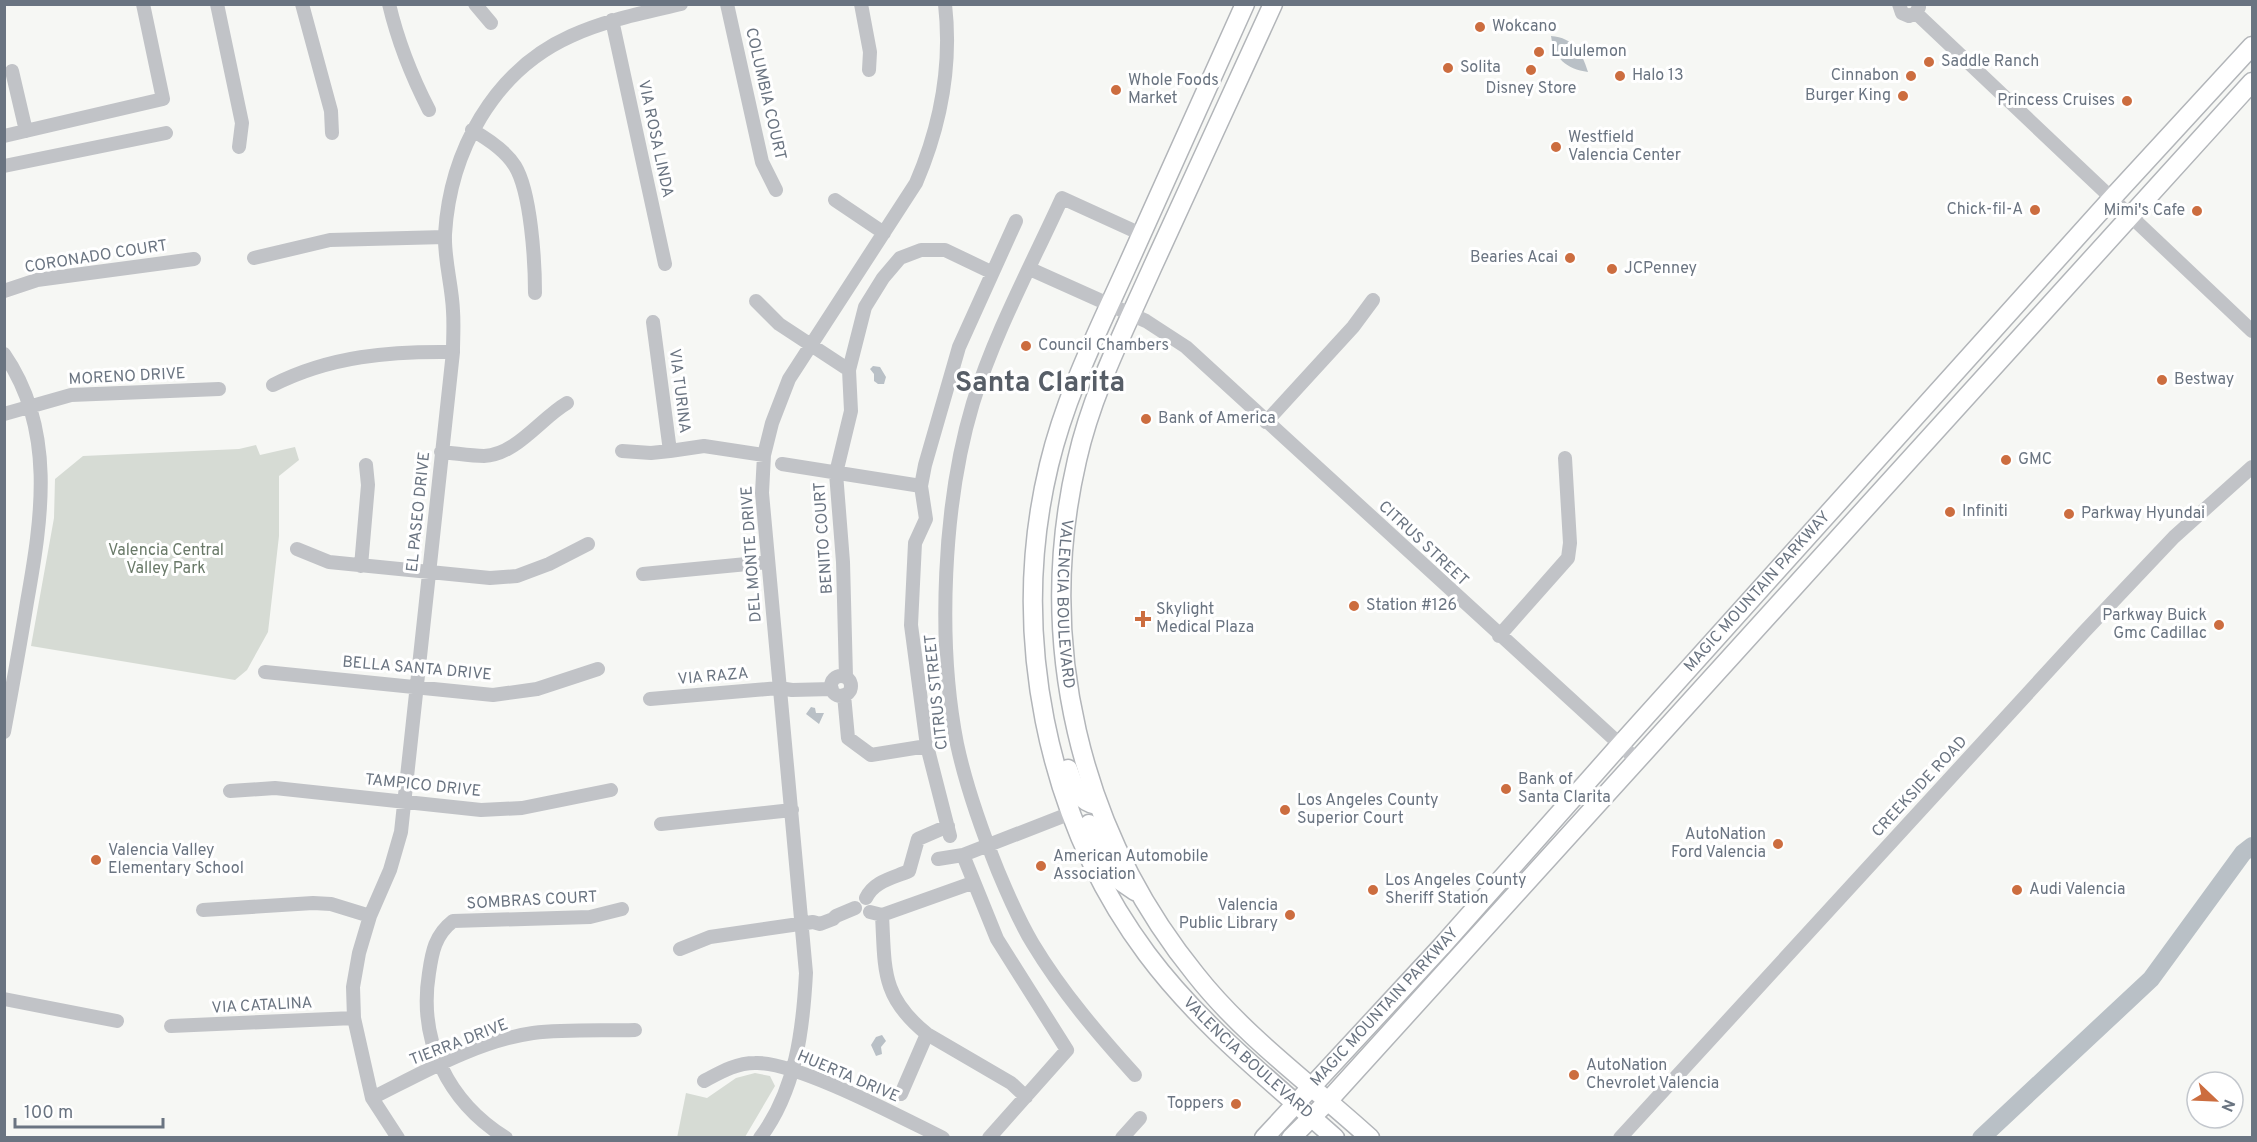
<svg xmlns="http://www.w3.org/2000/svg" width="2257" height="1142" font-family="Overpass,sans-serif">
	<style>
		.green { fill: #d6dbd4 }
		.water { fill: #b9c0c6 }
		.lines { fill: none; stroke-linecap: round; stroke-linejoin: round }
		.river { stroke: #b9c0c6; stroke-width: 18 }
		.major-casing { stroke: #b2b5b9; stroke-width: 21 }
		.minor { stroke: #c1c3c7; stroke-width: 14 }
		.major { stroke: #fff; stroke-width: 18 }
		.poi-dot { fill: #cc6d3f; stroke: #fff; stroke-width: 2 }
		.labels { text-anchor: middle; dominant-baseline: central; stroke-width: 6; stroke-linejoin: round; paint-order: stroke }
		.poi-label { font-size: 16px; fill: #6a7481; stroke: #fff; text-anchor: start }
		.street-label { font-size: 16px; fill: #6a7481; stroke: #fff }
		.park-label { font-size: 16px; fill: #697968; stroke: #fff }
		.town-label { font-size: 28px; font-weight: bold; fill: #575e67; stroke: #fff }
	</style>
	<rect width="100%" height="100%" fill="#f6f7f4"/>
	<path class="green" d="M 256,445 L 260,455 L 295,447 L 299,460 L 279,476 L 279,536 L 268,632 L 247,670 L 235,680 L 31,646 L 54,518 L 55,479 L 83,456 L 239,449 Z
		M 755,1073 L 770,1076 L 775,1086 L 745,1137 L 677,1138 L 686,1093 L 707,1098 L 736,1078 Z"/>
	<path class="water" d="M 1551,36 C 1574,38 1582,52 1588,72 C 1566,69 1554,58 1551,36 Z
		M 873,366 L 880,367 L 886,377 L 884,384 L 878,384 L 874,381 L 874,374 L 870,369 Z
		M 811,707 L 815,708 L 816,713 L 824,713 L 819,724 L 806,714 Z
		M 882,1035 L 886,1041 L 881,1047 L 882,1054 L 876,1056 L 871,1045 L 876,1037 Z"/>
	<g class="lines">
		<path class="river" d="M 1981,1138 L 2151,979 L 2243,853 L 2252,846"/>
		<g class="major-casing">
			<g id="major">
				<path id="s1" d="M 1245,4 C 1206,90 1167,176 1129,262 C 1099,329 1066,394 1049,465 C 1009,631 1045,817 1147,954 C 1200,1025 1269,1079 1335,1138"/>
				<path id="s2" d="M 1273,4 C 1232,92 1193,180 1152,268 C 1124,331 1092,393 1077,460 C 1035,641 1079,831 1196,975 C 1245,1037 1312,1085 1370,1138"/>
				<path d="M 1068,769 C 1074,786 1078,802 1097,805"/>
				<path d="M 1089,824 L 1116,878 L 1135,891"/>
				<path id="s3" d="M 1264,1138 L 1441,947 L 1620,745 L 2113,197 L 2252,46"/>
				<path d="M 1291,1138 L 1329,1100 L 2252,82"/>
			</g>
		</g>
		<path class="minor" d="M 217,4 L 242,123 L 239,147
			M 302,4 L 331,111 L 332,133
			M 389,4 C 398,42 411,75 429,110
			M 475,4 L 491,23
			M 727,4 L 762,162 L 776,190
			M 861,4 L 870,52 L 869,70
			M 1899,4 L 1902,13 L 1909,16 L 1916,13 L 1919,7
			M 1916,13 L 2252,331
			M 612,20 L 665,264
			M 12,71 L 26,131
			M 472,130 C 488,139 505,150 515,166 C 531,192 535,262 535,293
			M 4,136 L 163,99 L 143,4
			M 4,166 L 166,133
			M 835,200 L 884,233
			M 254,258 L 330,240 L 445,237
			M 1030,269 L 1146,321 L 1186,347 L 1637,760
			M 4,291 L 37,280 L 194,259
			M 756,301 L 779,324 L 849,370
			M 4,354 C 56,429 42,518 27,602 C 20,645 12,689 4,732
			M 273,385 C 330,356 390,351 453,352
			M 4,414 L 71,395 L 219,389
			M 1266,422 L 1353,327 L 1373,300
			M 622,451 L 651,453 L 670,451 L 653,322
			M 670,451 L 704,446 L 764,455
			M 441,452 C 455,453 470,456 484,456 C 516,455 541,418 567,403
			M 782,464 L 921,486
			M 297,549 L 329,562 L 490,578 L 517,576 L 549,564 L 588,544
			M 361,566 L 368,485 L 366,465
			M 643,574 L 768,562
			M 1499,636 L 1568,558 L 1570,543 L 1565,458
			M 265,672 L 493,695 L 537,689 L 598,669
			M831 686a10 10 0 1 1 20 0a10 10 0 1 1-20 0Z
			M 846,677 L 843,562 L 836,473 L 851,411 L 849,370 L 865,307 L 883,278 L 900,258 L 921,250 L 945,250 L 991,272
			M 844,695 L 848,738 L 871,755 L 927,746
			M 650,699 L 779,688 L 792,690 L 832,689
			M 230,791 L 275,788 L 481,810 L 522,808 L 611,790
			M 661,824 L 792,810
			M 950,836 L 927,746 L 911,625 L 915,543 L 926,519 L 921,486 L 925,465 L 959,347 L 1016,221
			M 963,855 L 997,939 L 1067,1050 L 989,1138
			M 938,859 L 963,855 L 1071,813
			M 866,898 C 874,881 893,878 909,871 L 918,839 L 948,826
			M 203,910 L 313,903 L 331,904 L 370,916
			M 870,912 L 882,915 L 972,883
			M 882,915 C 885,970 881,997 927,1034 L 1011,1083 L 1026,1097
			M 680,949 L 710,937 L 813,922 L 820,924 L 833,919 L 836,916 L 855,908
			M 4,999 L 117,1021
			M 171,1026 L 354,1018
			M 1135,1075 C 1098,1034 1062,992 1033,944 C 1019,921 1008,895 998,871 C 982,831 966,786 957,744 C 937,642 943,503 973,403 C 995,332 1031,266 1062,198 L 1141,234
			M 704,1081 C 721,1072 736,1063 755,1063 C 796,1061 902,1118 943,1138
			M 901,1094 L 927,1034
			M 372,1098 C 422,1073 477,1041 533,1033 C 566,1029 602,1031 635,1030
			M 398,1138 L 372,1098 L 354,1018 L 353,987 L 359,953 L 370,916 L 390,870 L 401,832 L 453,352 C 453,339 454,325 453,311 C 452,285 444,260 445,234 C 450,152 493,71 571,36 C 606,20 643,13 681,4
			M 506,1138 C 448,1102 418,1041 429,973 C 432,952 435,935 453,921 L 590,917 L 622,909
			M 760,1138 C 796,1090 803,1030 806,973 L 762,493 L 764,455 L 772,423 L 789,379 L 916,183 C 940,127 952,65 945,4
			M 1122,1138 L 1140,1118
			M 1620,1138 L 2084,632 L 2174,537 L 2252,467"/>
		<use href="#major" class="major"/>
	</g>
	<g class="poi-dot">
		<circle cx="1480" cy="27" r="6"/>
		<circle cx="1539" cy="52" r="6"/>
		<circle cx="1929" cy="62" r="6"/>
		<circle cx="1448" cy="68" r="6"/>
		<circle cx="1531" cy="70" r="6"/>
		<circle cx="1620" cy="76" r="6"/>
		<circle cx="1911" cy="76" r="6"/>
		<circle cx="1116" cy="90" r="6"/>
		<circle cx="1903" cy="96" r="6"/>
		<circle cx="2127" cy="101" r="6"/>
		<circle cx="1556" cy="147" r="6"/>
		<circle cx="2035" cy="210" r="6"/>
		<circle cx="2197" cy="211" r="6"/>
		<circle cx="1570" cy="258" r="6"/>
		<circle cx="1612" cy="269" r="6"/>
		<circle cx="1026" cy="346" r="6"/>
		<circle cx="2162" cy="380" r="6"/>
		<circle cx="1146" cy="419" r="6"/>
		<circle cx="2006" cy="460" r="6"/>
		<circle cx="1950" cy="512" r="6"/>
		<circle cx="2069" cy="514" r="6"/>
		<circle cx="1354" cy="606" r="6"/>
		<path d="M1140 610h6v6h6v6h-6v6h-6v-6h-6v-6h6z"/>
		<circle cx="2219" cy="625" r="6"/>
		<circle cx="1506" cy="789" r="6"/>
		<circle cx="1285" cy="810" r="6"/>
		<circle cx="1778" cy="844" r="6"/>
		<circle cx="96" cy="860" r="6"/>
		<circle cx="1041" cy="866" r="6"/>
		<circle cx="1373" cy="890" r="6"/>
		<circle cx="2017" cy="890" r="6"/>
		<circle cx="1290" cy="915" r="6"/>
		<circle cx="1574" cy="1075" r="6"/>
		<circle cx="1236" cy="1104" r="6"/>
	</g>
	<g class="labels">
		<g class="poi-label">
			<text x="1492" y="27">Wokcano</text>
			<text x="1551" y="52">Lululemon</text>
			<text x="1941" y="62">Saddle Ranch</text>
			<text x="1460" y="68">Solita</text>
			<text x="1632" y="76">Halo 13</text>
			<text x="1899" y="76" text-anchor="end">Cinnabon</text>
			<text x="1128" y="81">Whole Foods<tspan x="1128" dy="18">Market</tspan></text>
			<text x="1531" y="89" text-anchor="middle">Disney Store</text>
			<text x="1891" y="96" text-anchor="end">Burger King</text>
			<text x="2115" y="101" text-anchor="end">Princess Cruises</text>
			<text x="1568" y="138">Westfield<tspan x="1568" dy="18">Valencia Center</tspan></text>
			<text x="2023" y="210" text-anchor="end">Chick-fil-A</text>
			<text x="2185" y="211" text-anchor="end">Mimi's Cafe</text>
			<text x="1558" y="258" text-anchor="end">Bearies Acai</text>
			<text x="1624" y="269">JCPenney</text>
			<text x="1038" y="346">Council Chambers</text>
			<text x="2174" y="380">Bestway</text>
			<text x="1158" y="419">Bank of America</text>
			<text x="2018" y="460">GMC</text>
			<text x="1962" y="512">Infiniti</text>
			<text x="2081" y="514">Parkway Hyundai</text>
			<text x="1366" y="606">Station #126</text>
			<text x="1156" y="610">Skylight<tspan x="1156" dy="18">Medical Plaza</tspan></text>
			<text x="2207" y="616" text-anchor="end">Parkway Buick<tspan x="2207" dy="18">Gmc Cadillac</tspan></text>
			<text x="1518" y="780">Bank of<tspan x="1518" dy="18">Santa Clarita</tspan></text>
			<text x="1297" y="801">Los Angeles County<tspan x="1297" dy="18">Superior Court</tspan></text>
			<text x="1766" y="835" text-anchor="end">AutoNation<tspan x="1766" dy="18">Ford Valencia</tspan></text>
			<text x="108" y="851">Valencia Valley<tspan x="108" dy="18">Elementary School</tspan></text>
			<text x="1053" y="857">American Automobile<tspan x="1053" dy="18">Association</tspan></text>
			<text x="1385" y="881">Los Angeles County<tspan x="1385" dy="18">Sheriff Station</tspan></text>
			<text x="2029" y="890">Audi Valencia</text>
			<text x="1278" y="906" text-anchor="end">Valencia<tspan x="1278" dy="18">Public Library</tspan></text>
			<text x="1586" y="1066">AutoNation<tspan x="1586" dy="18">Chevrolet Valencia</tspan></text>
			<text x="1224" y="1104" text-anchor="end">Toppers</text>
		</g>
		<g class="street-label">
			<text transform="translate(765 94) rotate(77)">COLUMBIA COURT</text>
			<text transform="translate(655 139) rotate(78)">VIA ROSA LINDA</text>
			<text transform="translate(96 257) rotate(-9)">CORONADO COURT</text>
			<text transform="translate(127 377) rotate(-3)">MORENO DRIVE</text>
			<text transform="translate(679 391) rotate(83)">VIA TURINA</text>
			<text transform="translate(419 512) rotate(-84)">EL PASEO DRIVE</text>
			<text transform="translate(824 538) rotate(-94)">BENITO COURT</text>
			<text transform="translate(1423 544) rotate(43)">CITRUS STREET</text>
			<text transform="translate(752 554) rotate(-94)">DEL MONTE DRIVE</text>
			<text stroke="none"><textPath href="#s3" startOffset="736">MAGIC MOUNTAIN PARKWAY</textPath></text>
			<text stroke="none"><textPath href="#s2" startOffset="642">VALENCIA BOULEVARD</textPath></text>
			<text transform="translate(417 669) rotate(5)">BELLA SANTA DRIVE</text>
			<text transform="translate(713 677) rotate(-5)">VIA RAZA</text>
			<text transform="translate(937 692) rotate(-96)">CITRUS STREET</text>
			<text transform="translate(423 786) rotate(6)">TAMPICO DRIVE</text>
			<text transform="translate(1920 787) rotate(-47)">CREEKSIDE ROAD</text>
			<text transform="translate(532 901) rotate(-3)">SOMBRAS COURT</text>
			<text transform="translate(262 1006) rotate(-3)">VIA CATALINA</text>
			<text stroke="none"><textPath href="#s3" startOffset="178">MAGIC MOUNTAIN PARKWAY</textPath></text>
			<text transform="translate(459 1043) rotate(-21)">TIERRA DRIVE</text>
			<text stroke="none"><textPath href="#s1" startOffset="1161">VALENCIA BOULEVARD</textPath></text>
			<text transform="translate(848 1077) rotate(23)">HUERTA DRIVE</text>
		</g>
		<g class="park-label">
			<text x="166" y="551">Valencia Central<tspan x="166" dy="18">Valley Park</tspan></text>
		</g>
		<g class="town-label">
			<text x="1040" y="384">Santa Clarita</text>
		</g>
	</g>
	<rect width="2257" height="1142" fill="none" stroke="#6a7481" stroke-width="12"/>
	<g transform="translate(2215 1100) rotate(113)"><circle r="28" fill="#ffffff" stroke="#c3c7cd" stroke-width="1.5"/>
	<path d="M0-4.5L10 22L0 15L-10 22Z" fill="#cc6d3f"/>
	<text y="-9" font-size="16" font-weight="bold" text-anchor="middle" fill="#6a7481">N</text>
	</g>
	<path d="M15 1118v9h148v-9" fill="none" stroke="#6a7481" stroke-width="3"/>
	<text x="24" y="1118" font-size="18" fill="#6a7481" stroke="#ffffff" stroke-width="4.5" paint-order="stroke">100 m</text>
</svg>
